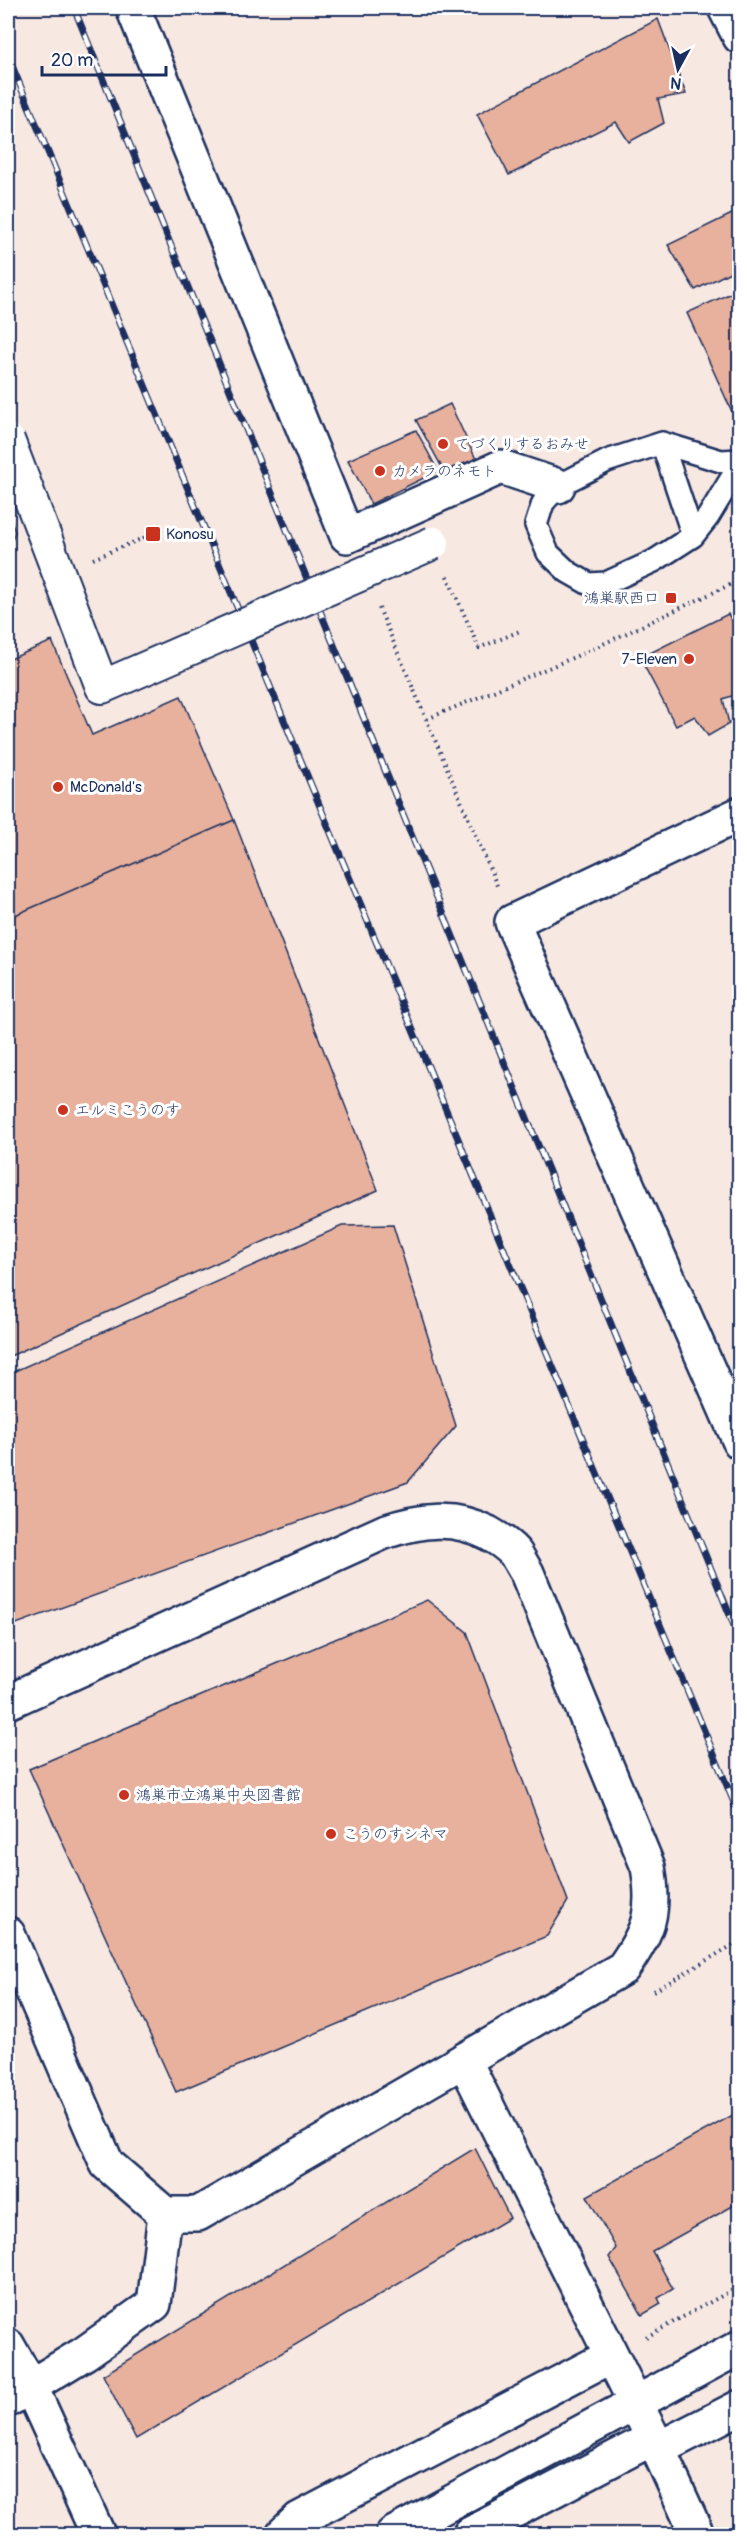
<svg xmlns="http://www.w3.org/2000/svg" width="747" height="2542" font-family="Pangolin,'Klee One',sans-serif">
	<style>
		.building { fill: #e8b19d; stroke: #1b2f5e; stroke-width: 1.5 }
		.lines { fill: none; stroke-linecap: round; stroke-linejoin: round }
		.service-casing { stroke: #1b2f5e; stroke-width: 26 }
		.minor-casing { stroke: #1b2f5e; stroke-width: 38 }
		.tertiary-casing { stroke: #1b2f5e; stroke-width: 38 }
		.path { stroke: #1b2f5e; stroke-width: 4; stroke-dasharray: 1.5 4.5; stroke-linecap: butt }
		.service { stroke: #fff; stroke-width: 21 }
		.minor { stroke: #fff; stroke-width: 33 }
		.tertiary { stroke: #fff; stroke-width: 33 }
		.rail-casing { stroke: #1b2f5e; stroke-width: 7 }
		.rail { stroke: #fff; stroke-width: 4.5; stroke-dasharray: 14; stroke-linecap: butt }
		.pedestrian-bridge-casing { stroke: #1b2f5e; stroke-width: 36; stroke-linecap: butt }
		.pedestrian-bridge { stroke: #fff; stroke-width: 32 }
		.poi-dot { fill: #c8321e; stroke: #fff; stroke-width: 2 }
		.labels { text-anchor: middle; dominant-baseline: central; stroke-width: 6; stroke-linejoin: round; paint-order: stroke }
		.poi-label { font-size: 15px; fill: #1b2f5e; stroke: #fff; text-anchor: start }
	</style>
	<rect width="100%" height="100%" fill="#f8e8e2"/>
	<filter id="ink" filterUnits="userSpaceOnUse"><feTurbulence type="fractalNoise" baseFrequency=".0167" numOctaves="2"/><feDisplacementMap in="SourceGraphic" scale="12" xChannelSelector="R" yChannelSelector="G"/><feConvolveMatrix kernelMatrix="1 2 1 2 8 2 1 2 1" color-interpolation-filters="sRGB"/></filter>
	<g filter="url(#ink)">
		<path class="building" d="M 658,19 L 686,94 L 658,99 L 664,123 L 629,142 L 616,122 L 509,175 L 477,114 Z
			M 740,210 L 740,267 L 695,290 L 668,245 Z
			M 740,289 L 740,413 L 734,416 L 687,313 Z
			M 450,404 L 476,459 L 444,471 L 416,420 Z
			M 416,430 L 438,471 L 371,504 L 348,460 Z
			M 8,510 L 15,532 L 8,550 Z
			M 728,614 L 740,635 L 740,693 L 723,699 L 729,724 L 708,736 L 695,716 L 676,726 L 640,658 Z
			M 52,641 L 92,735 L 181,696 L 234,820 L 8,918 L 8,660 Z
			M 234,820 L 378,1190 L 8,1357 L 8,918 Z
			M 393,1225 L 456,1426 L 408,1482 L 8,1627 L 8,1374 L 342,1226 Z
			M 427,1600 L 467,1632 L 568,1901 L 547,1936 L 176,2092 L 29,1769 Z
			M 740,2111 L 740,2202 L 652,2251 L 673,2289 L 658,2298 L 661,2304 L 642,2315 L 609,2257 L 616,2248 L 587,2196 Z
			M 475,2148 L 510,2218 L 136,2439 L 103,2375 Z"/>
		<g class="lines">
			<g class="service-casing">
				<path id="service" d="M 662,443 L 693,536
					M 740,460 L 721,461 L 662,443 L 607,461 L 558,486 L 543,503 L 536,525 L 548,553 L 568,572 L 589,584 L 606,583 L 654,561 L 693,536 L 708,517 L 731,479 L 740,469"/>
			</g>
			<g class="minor-casing">
				<path id="minor" d="M 133,8 L 347,536 L 501,467 L 558,486
					M 725,8 L 740,37
					M 740,814 L 512,922 L 740,1442
					M 464,2060 L 653,2438 L 697,2534
					M 8,2346 L 30,2385 L 98,2534
					M 8,2400 L 85,2353 L 154,2304 L 165,2214
					M 658,2449 L 740,2407
					M 283,2534 L 299,2519 L 611,2356
					M 470,2534 L 653,2438"/>
			</g>
			<g class="tertiary-casing">
				<path id="tertiary" d="M 8,1702 L 384,1532 C 420,1520 453,1515 488,1533 C 497,1538 508,1545 515,1553 C 519,1559 523,1567 527,1573 L 648,1867 C 656,1912 649,1931 623,1968 L 198,2214 L 165,2214 L 107,2164 L 8,1934
					M 649,2396 L 740,2347
					M 393,2534 L 617,2413"/>
			</g>
			<path class="path" d="M 93,559 L 153,534
				M 447,576 L 479,648 L 520,631
				M 379,608 L 498,888
				M 427,719 L 584,653 L 738,581 L 740,576
				M 654,1991 L 740,1941
				M 646,2337 L 740,2286"/>
			<use href="#service" class="service"/>
			<use href="#minor" class="minor"/>
			<use href="#tertiary" class="tertiary"/>
			<g class="rail-casing">
				<path id="rail" d="M 74,8 L 740,1640
					M 8,56 L 740,1817"/>
			</g>
			<use href="#rail" class="rail"/>
			<g class="pedestrian-bridge-casing">
				<path id="pedestrian-bridge" d="M 8,440 L 102,687 L 433,543"/>
			</g>
			<use href="#pedestrian-bridge" class="pedestrian-bridge"/>
		</g>
	</g>
	<g class="poi-dot">
		<circle cx="443" cy="444" r="6"/>
		<circle cx="380" cy="471" r="6"/>
		<rect x="145" y="526" width="16" height="16" rx="3"/>
		<rect x="665" y="592" width="12" height="12" rx="3"/>
		<circle cx="689" cy="659" r="6"/>
		<circle cx="58" cy="787" r="6"/>
		<circle cx="63" cy="1110" r="6"/>
		<circle cx="124" cy="1795" r="6"/>
		<circle cx="331" cy="1834" r="6"/>
	</g>
	<g class="labels">
		<g class="poi-label">
			<text x="455" y="444">てづくりするおみせ</text>
			<text x="392" y="471">カメラのネモト</text>
			<text x="166" y="534">Konosu</text>
			<text x="659" y="598" text-anchor="end">鴻巣駅西口</text>
			<text x="677" y="659" text-anchor="end">7-Eleven</text>
			<text x="70" y="787">McDonald's</text>
			<text x="75" y="1110">エルミこうのす</text>
			<text x="136" y="1795">鴻巣市立鴻巣中央図書館</text>
			<text x="343" y="1834">こうのすシネマ</text>
		</g>
	</g>
	<rect width="747" height="2542" fill="none" stroke="#fff" stroke-width="30"/>
	<rect x="15" y="15" width="717" height="2512" fill="none" stroke="#1b2f5e" stroke-width="2" filter="url(#ink)"/>
	<g transform="translate(678 69) rotate(188)" stroke="#ffffff" stroke-width="4.5" paint-order="stroke">
	<path d="M0-4.5L10 22L0 15L-10 22Z" fill="#1b2f5e"/>
	<text y="-9" font-size="16" font-weight="bold" text-anchor="middle" fill="#1b2f5e">N</text>
	</g>
	<path d="M42 66v9h124v-9" fill="none" stroke="#1b2f5e" stroke-width="3"/>
	<text x="51" y="66" font-size="18" fill="#1b2f5e" stroke="#ffffff" stroke-width="4.5" paint-order="stroke">20 m</text>
</svg>
